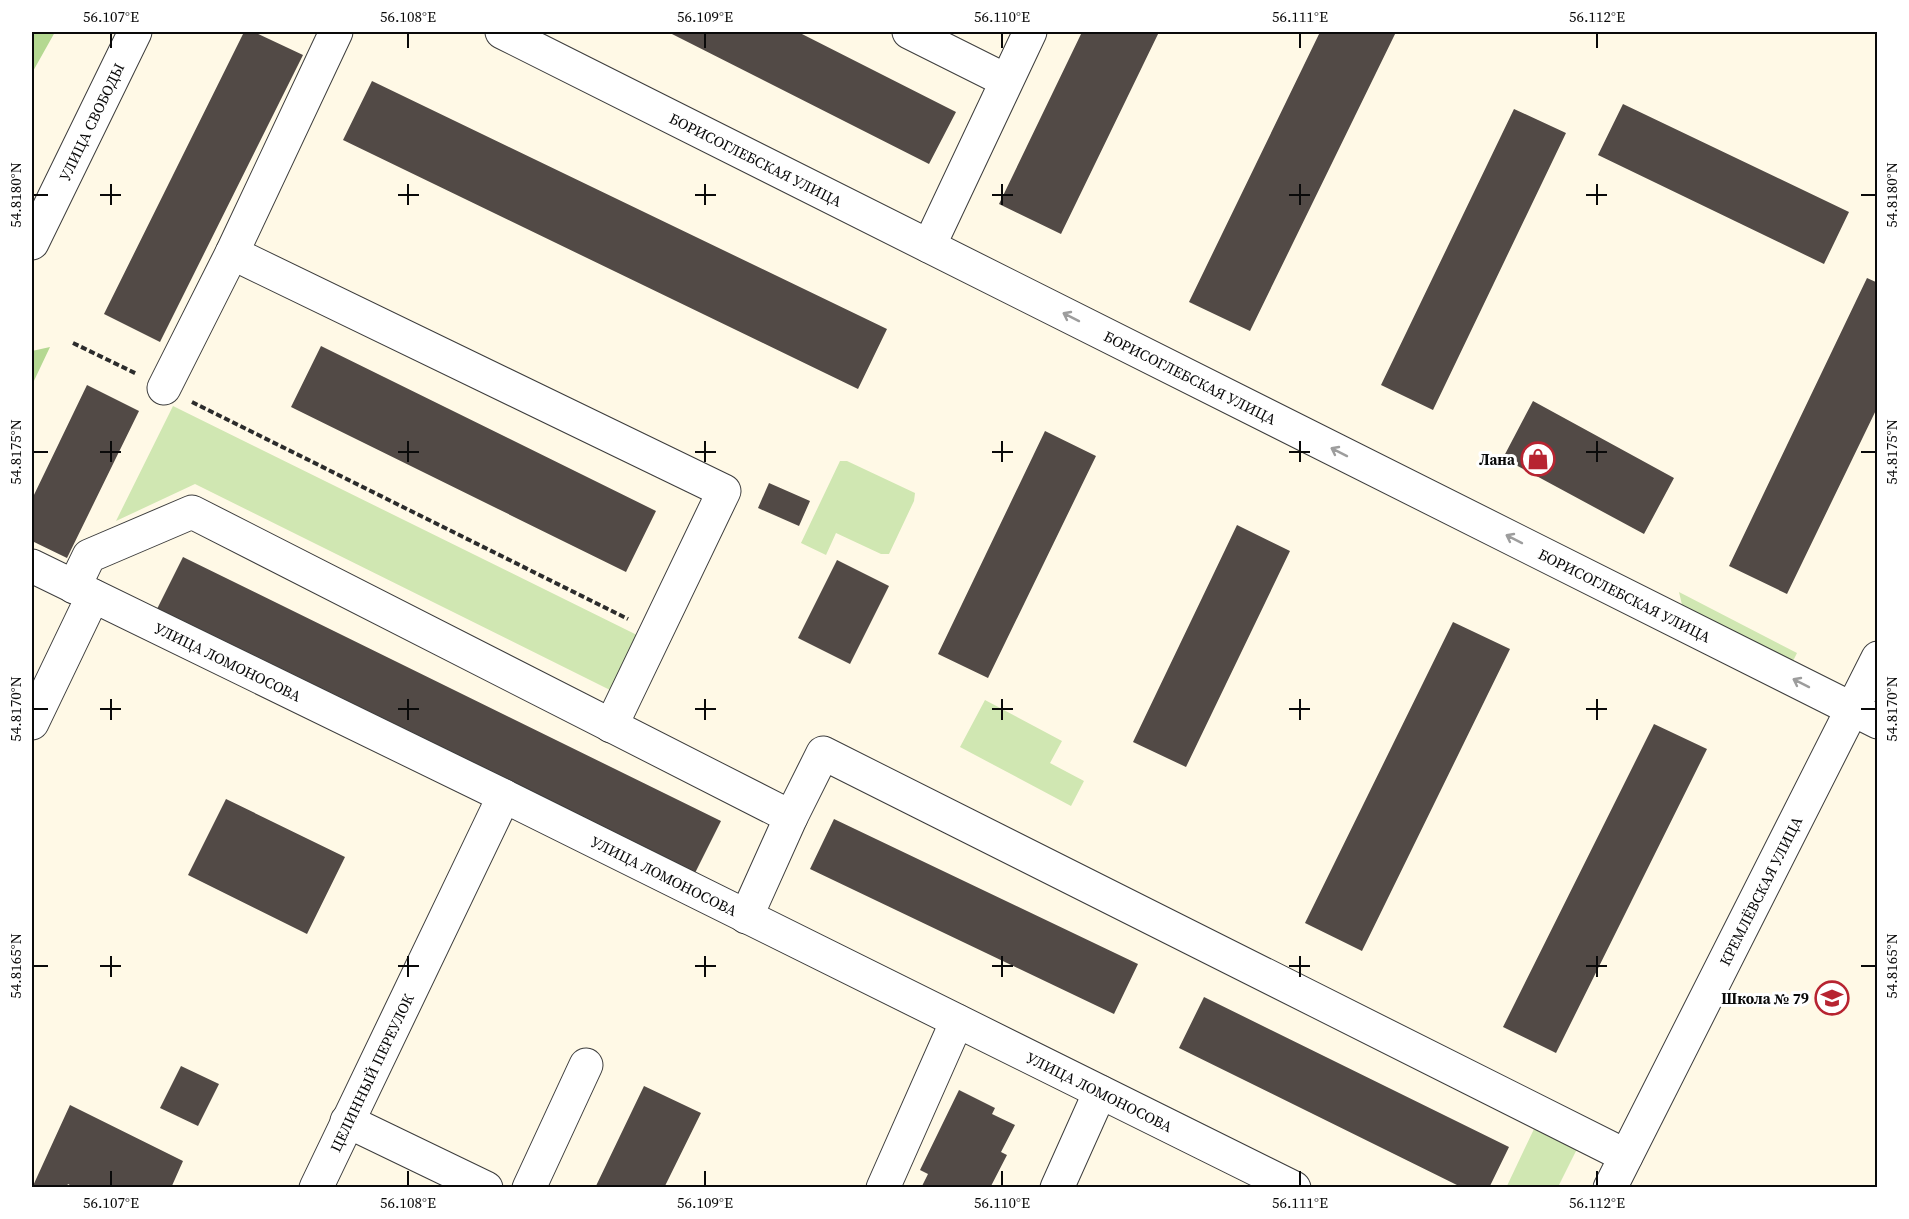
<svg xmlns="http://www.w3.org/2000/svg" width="1909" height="1219" font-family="'Source Serif 4',serif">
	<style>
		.green { fill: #d0e7b2 }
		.forest { fill: #b4d891 }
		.building { fill: #524a46 }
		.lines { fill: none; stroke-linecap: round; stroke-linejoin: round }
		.minor-casing { stroke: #3d3d3d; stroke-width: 35 }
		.path { stroke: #2c2c2c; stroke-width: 4; stroke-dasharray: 6 3; stroke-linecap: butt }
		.minor { stroke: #fff; stroke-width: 33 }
		.oneway { stroke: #9d9d9d }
		.ticks { fill: none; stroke: #0a0a0a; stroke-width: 2 }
		.labels { text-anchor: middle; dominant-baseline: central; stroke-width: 6; stroke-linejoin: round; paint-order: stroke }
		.street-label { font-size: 15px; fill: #0a0a0a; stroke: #fff }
		.poi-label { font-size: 15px; font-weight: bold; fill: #0a0a0a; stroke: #fff; text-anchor: end }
		.neatline { fill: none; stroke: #0a0a0a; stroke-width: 2 }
		.ticks-label { font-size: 15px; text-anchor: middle; fill: #0a0a0a }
	</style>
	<rect width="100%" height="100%" fill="#fff9e6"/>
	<path class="green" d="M 173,406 L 639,636 L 612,691 L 195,484 L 116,521 Z
		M 840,461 L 847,461 L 915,493 L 914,501 L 889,554 L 881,554 L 836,533 L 826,555 L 801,543 Z
		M 1679,592 L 1797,653 L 1791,665 L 1683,609 Z
		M 985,700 L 1062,741 L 1050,763 L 1084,781 L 1071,806 L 960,747 Z
		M 1534,1129 L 1577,1149 L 1558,1187 L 1506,1188 Z"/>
	<path class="forest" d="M 32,32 L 55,32 L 32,73 Z
		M 50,347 L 32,385 L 32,351 Z"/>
	<path class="building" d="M 244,32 L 254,32 L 303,55 L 160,342 L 104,314 Z
		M 668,32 L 798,32 L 956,112 L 929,164 Z
		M 1082,32 L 1159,32 L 1061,234 L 999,204 Z
		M 1320,32 L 1396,32 L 1250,331 L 1189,302 Z
		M 372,81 L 887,329 L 858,389 L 343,140 Z
		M 1623,104 L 1849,212 L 1824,264 L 1598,155 Z
		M 1514,109 L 1566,133 L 1433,410 L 1381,385 Z
		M 1867,278 L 1878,283 L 1878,406 L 1787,594 L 1729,566 Z
		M 321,346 L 656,511 L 626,572 L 291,407 Z
		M 87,385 L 139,411 L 67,558 L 32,541 L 32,499 Z
		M 1533,401 L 1674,478 L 1644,534 L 1503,458 Z
		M 1045,431 L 1096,456 L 988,678 L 938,654 Z
		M 769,483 L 810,501 L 799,526 L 758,508 Z
		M 1237,525 L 1290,551 L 1186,767 L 1133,742 Z
		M 183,557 L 721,821 L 694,875 L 156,611 Z
		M 837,560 L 889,586 L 850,664 L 798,638 Z
		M 1453,622 L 1510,649 L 1362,951 L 1305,923 Z
		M 1654,724 L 1707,749 L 1556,1053 L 1503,1027 Z
		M 226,799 L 345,857 L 307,934 L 188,875 Z
		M 834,819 L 1138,964 L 1114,1014 L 810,869 Z
		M 1204,997 L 1509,1147 L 1489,1188 L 1463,1188 L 1179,1048 Z
		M 181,1066 L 219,1084 L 198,1126 L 160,1108 Z
		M 644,1086 L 701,1113 L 664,1188 L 595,1188 Z
		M 959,1090 L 995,1108 L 992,1114 L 1015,1125 L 1001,1152 L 1007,1155 L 990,1188 L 921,1188 L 928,1174 L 920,1170 Z
		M 70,1105 L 183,1161 L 171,1188 L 75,1188 L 68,1184 L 66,1188 L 32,1188 Z"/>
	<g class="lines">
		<g class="minor-casing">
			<g id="minor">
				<path id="s1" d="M 502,32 L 1878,722"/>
				<path d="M 909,32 L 1005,80"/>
				<path id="s2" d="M 32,243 L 135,32"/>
				<path d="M 929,246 L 1030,32"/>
				<path d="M 232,253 L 724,491 L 611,726"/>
				<path d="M 164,388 L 232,253 L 336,32"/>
				<path id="s3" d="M 32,566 L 504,796 L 1294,1188"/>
				<path d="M 74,587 L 89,556 L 192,512 L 791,817 L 746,917"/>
				<path d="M 32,723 L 93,596"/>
				<path d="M 791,817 L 823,753 L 1626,1156"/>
				<path d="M 347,1121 L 486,1188"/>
				<path id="s4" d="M 316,1188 L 504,796"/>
				<path d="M 529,1188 L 586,1065"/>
				<path d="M 883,1188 L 957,1021"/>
				<path d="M 1057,1188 L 1100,1092"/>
				<path id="s5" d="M 1610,1188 L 1878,658"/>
			</g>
		</g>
		<path class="path" d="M 73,343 L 137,374
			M 192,402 L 628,619"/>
		<use href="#minor" class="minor"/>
	</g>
	<defs><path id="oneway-shaft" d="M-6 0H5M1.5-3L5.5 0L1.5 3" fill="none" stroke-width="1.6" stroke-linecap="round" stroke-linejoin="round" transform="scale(1.5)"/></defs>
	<g class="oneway">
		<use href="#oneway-shaft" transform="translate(1071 317) rotate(-153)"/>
		<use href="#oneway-shaft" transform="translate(1339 452) rotate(-153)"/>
		<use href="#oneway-shaft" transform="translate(1514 539) rotate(-153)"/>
		<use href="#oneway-shaft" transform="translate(1801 683) rotate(-153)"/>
	</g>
	<path class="ticks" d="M 111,33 L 111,48M 408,33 L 408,48M 705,33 L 705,48M 1002,33 L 1002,48M 1300,33 L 1300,48M 1597,33 L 1597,48M 111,184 L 111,205M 408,184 L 408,205M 705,184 L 705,205M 1002,184 L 1002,205M 1300,184 L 1300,205M 1597,184 L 1597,205M 33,195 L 48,195M 100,195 L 121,195M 398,195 L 419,195M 695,195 L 716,195M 992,195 L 1013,195M 1289,195 L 1310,195M 1586,195 L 1607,195M 1861,195 L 1876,195M 111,441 L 111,462M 408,441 L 408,462M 705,441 L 705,462M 1002,441 L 1002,462M 1300,441 L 1300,462M 1597,441 L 1597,462M 33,452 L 48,452M 100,452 L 121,452M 398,452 L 419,452M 695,452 L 716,452M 992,452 L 1013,452M 1289,452 L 1310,452M 1586,452 L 1607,452M 1861,452 L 1876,452M 111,699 L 111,720M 408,699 L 408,720M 705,699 L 705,720M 1002,699 L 1002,720M 1300,699 L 1300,720M 1597,699 L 1597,720M 33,709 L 48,709M 100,709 L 121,709M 398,709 L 419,709M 695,709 L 716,709M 992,709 L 1013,709M 1289,709 L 1310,709M 1586,709 L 1607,709M 1861,709 L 1876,709M 111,956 L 111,977M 408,956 L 408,977M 705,956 L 705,977M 1002,956 L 1002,977M 1300,956 L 1300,977M 1597,956 L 1597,977M 33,966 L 48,966M 100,966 L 121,966M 398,966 L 419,966M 695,966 L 716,966M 992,966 L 1013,966M 1289,966 L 1310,966M 1586,966 L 1607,966M 1861,966 L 1876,966M 111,1171 L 111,1186M 408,1171 L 408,1186M 705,1171 L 705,1186M 1002,1171 L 1002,1186M 1300,1171 L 1300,1186M 1597,1171 L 1597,1186"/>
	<defs>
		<g id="shop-ring" transform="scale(1.725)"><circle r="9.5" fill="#fff" stroke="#b72431" stroke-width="1.5"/><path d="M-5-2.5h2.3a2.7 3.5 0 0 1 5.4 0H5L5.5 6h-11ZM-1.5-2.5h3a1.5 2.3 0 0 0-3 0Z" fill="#b72431"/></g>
		<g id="school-ring" transform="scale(1.725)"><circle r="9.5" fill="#fff" stroke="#b72431" stroke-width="1.5"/><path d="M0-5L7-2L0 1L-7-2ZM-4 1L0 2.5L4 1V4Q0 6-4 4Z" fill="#b72431"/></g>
	</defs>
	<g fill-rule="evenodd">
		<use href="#shop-ring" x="1538" y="459"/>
		<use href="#school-ring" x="1832" y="998"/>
	</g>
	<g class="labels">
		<g class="street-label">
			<text stroke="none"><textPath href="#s2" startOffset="135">УЛИЦА СВОБОДЫ</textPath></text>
			<text stroke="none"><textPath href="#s1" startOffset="284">БОРИСОГЛЕБСКАЯ УЛИЦА</textPath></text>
			<text stroke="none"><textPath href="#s1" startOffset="770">БОРИСОГЛЕБСКАЯ УЛИЦА</textPath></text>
			<text stroke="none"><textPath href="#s1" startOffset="1256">БОРИСОГЛЕБСКАЯ УЛИЦА</textPath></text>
			<text stroke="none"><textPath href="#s3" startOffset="218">УЛИЦА ЛОМОНОСОВА</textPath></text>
			<text stroke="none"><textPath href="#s3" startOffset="704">УЛИЦА ЛОМОНОСОВА</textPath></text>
			<text stroke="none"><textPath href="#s5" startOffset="333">КРЕМЛЁВСКАЯ УЛИЦА</textPath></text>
			<text stroke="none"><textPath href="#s4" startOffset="128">ЦЕЛИННЫЙ ПЕРЕУЛОК</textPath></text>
			<text stroke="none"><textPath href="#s3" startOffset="1190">УЛИЦА ЛОМОНОСОВА</textPath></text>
		</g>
		<g class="poi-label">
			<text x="1515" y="459">Лана</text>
			<text x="1809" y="998">Школа № 79</text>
		</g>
	</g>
	<rect width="1909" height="1219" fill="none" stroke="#ffffff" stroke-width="66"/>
	<rect x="33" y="33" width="1843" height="1153" class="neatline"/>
	<g class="ticks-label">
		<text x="111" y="22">56.107°E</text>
		<text x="408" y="22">56.108°E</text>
		<text x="705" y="22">56.109°E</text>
		<text x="1002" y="22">56.110°E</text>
		<text x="1300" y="22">56.111°E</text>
		<text x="1597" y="22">56.112°E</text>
		<text transform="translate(16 195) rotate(-90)" y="5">54.8180°N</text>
		<text transform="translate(1892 195) rotate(-90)" y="5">54.8180°N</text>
		<text transform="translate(16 452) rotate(-90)" y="5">54.8175°N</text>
		<text transform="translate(1892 452) rotate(-90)" y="5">54.8175°N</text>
		<text transform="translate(16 709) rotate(-90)" y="5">54.8170°N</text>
		<text transform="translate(1892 709) rotate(-90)" y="5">54.8170°N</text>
		<text transform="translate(16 966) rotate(-90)" y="5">54.8165°N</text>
		<text transform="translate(1892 966) rotate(-90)" y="5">54.8165°N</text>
		<text x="111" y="1208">56.107°E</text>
		<text x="408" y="1208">56.108°E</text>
		<text x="705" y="1208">56.109°E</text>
		<text x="1002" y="1208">56.110°E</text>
		<text x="1300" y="1208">56.111°E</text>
		<text x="1597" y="1208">56.112°E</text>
	</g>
</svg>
